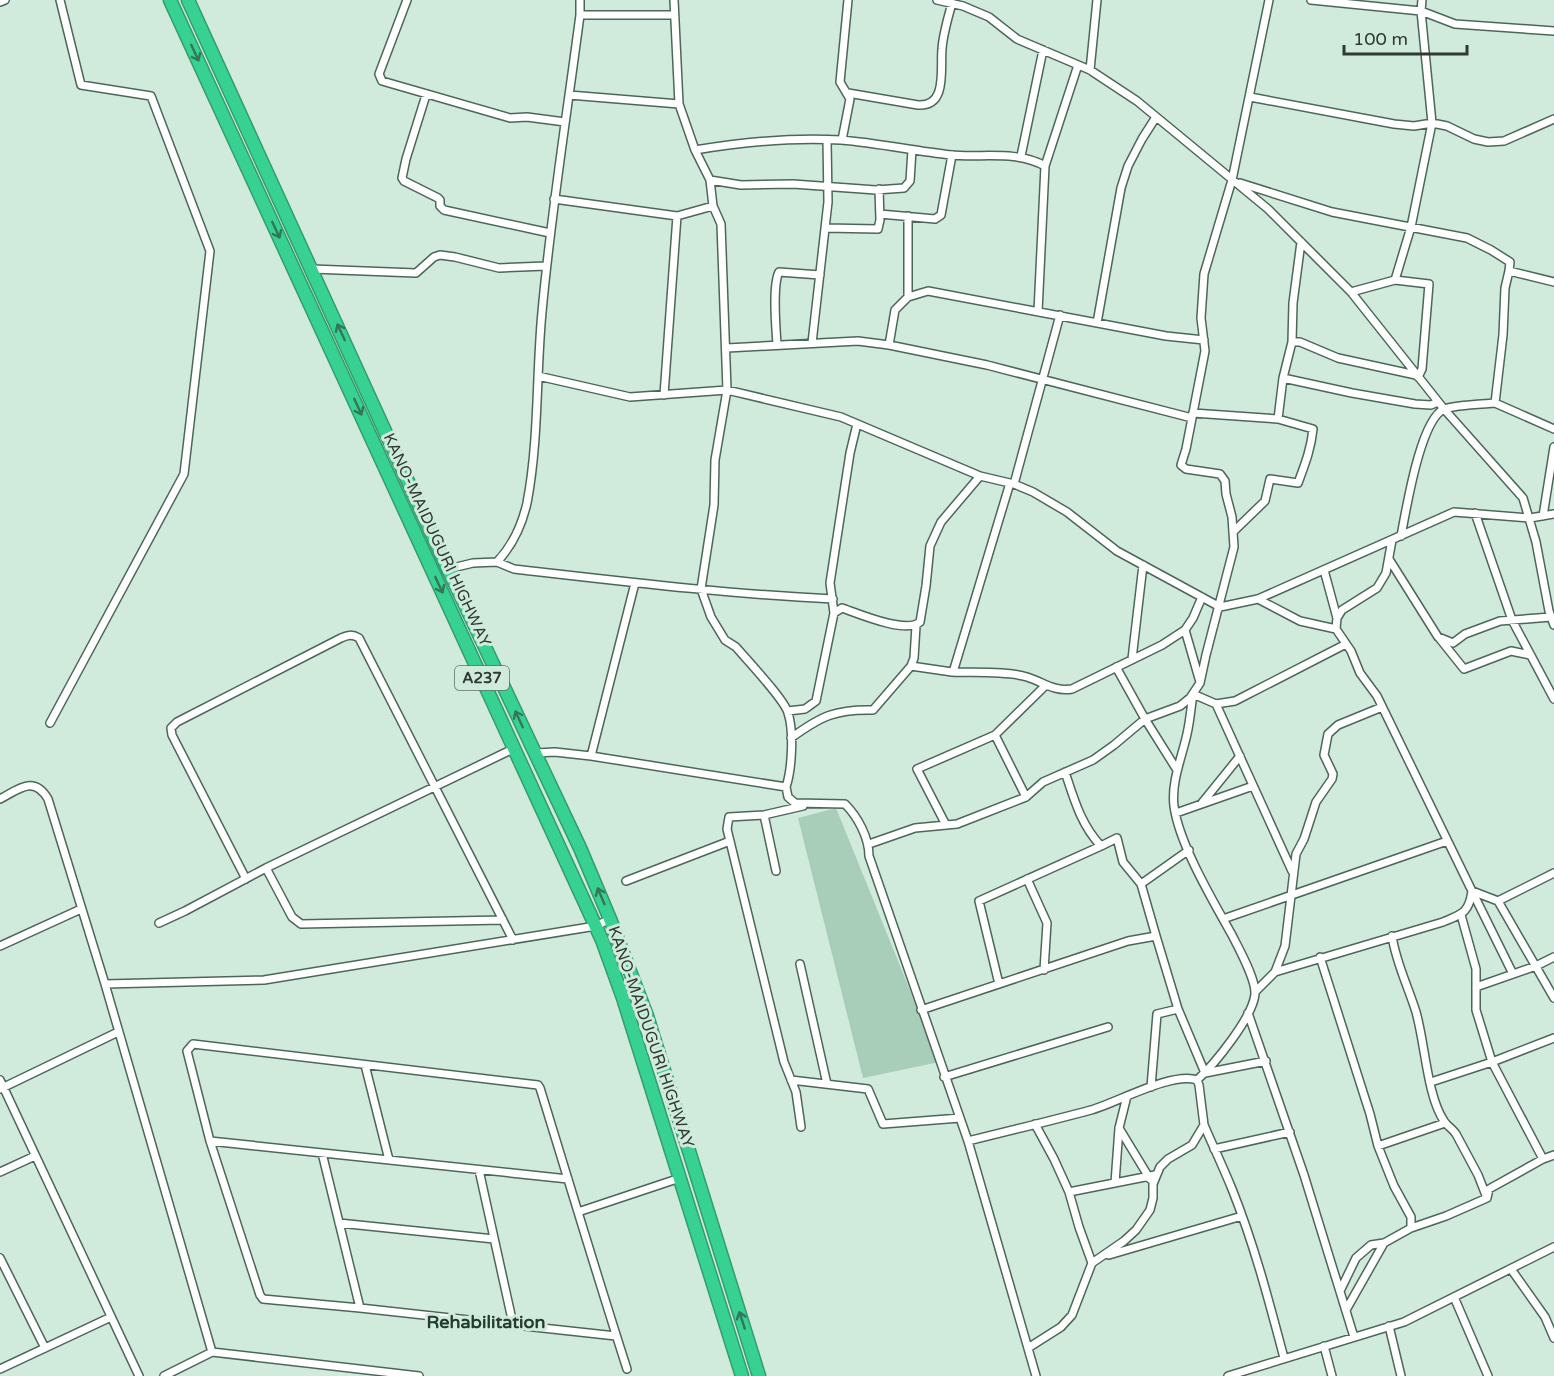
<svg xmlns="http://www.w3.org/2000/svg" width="1554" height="1376" font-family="'Varela Round',sans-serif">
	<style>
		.green { fill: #a8cdb9 }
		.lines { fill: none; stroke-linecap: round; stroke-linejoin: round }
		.street-casing { stroke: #4e6659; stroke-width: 10 }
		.highway-casing { stroke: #359c71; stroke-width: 15 }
		.street { stroke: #fff; stroke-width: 7 }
		.highway { stroke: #37d192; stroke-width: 12 }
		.oneway { stroke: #33765a }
		.labels { text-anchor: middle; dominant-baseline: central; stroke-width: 6; stroke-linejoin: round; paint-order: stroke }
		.shield { fill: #d0ebdb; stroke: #606f66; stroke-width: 1.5 }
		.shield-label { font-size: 15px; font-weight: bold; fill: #303a34 }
		.street-label { font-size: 16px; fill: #303a34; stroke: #d0ebdb }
		.neighbourhood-label { font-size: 18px; font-weight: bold; fill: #233a2e; stroke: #d0ebdb }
	</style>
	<rect width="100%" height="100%" fill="#d0ebdb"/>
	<path class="green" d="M 836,808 L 939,1062 L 863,1078 L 798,818 Z"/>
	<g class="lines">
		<g class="street-casing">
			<path id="street" d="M 407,0 L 379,74 L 382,81 L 510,118 L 527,117 L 565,122
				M 937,0 L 963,6 L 989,17 L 1017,39 L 1090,70 L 1137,101 L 1268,209 L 1351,292 L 1444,409 L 1523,498 L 1536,542 L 1549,611 L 1554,625
				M 1311,0 L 1421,11 L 1455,24 L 1554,31
				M 0,2 L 5,0
				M 580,15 L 673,15
				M 1090,70 L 1097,0
				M 848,93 L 918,105 C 948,107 940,68 942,49 C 943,34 948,18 952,3
				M 426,95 L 406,159 L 402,178 L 404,181 L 438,198 L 440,200 L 440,206 L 444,210 L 550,233
				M 569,95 L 679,104
				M 1250,97 L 1394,124 L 1414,126 L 1432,123 L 1447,126 L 1474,139 L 1488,142 L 1504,141 L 1554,119
				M 842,140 L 850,99 L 840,82 L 848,0
				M 695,150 C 743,142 792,137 841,140 C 878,143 914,151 951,155 C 982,158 1016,150 1045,166 L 1038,312
				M 1021,156 L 1043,50
				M 1045,166 L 1078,65
				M 710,180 L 741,185 L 793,184 L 876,190 L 904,188 L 910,181 L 912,150
				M 1240,183 L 1332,212 L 1467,238 L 1491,250 L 1510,262 L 1509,271 L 1554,282
				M 554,199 L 677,216 L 713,206
				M 880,214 L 935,219 L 941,215 L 952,155
				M 825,228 L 878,229 L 880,220 L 879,189
				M 1301,242 L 1293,303 L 1292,342 L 1300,342 L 1338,358 L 1416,375
				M 312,269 L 416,273 L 434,257 L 440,255 L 455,257 L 499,268 L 546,266
				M 1395,280 L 1429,284 L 1422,369 L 1418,377
				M 1351,292 L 1395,280 L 1411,227 L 1432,123 L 1421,11 L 1422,0
				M 908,297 L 908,216
				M 1097,323 L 1121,188 L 1128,166 L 1142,139 L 1156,117
				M 812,343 L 828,202 L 827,140
				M 777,345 C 776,328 772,286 779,272 L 820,275
				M 889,345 L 895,310 L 908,297 L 928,291 L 1166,336 L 1204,340
				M 727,348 L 858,341 L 889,345 L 987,365 L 1192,418
				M 538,376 L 630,397 L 727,390 L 841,417 L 980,476 L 1014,484 L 1033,492 L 1067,512 L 1117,551 L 1220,607 L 1258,599 L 1454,512 L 1530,518 L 1554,514
				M 1283,378 L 1292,342
				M 664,395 L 677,216
				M 1495,403 L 1554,429
				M 1193,413 L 1278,419
				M 1014,484 L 1060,315
				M 1475,513 L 1512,620 L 1554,699
				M 1543,516 L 1554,447
				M 1233,532 L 1265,501 L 1270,479 L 1298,483 C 1305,464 1311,449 1313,429 L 1278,419 L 1283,378 L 1352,393 L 1415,404 L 1431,405 L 1438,402
				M 1401,536 C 1406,511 1420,420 1444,409 C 1454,405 1483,404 1495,403 L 1503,335 L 1505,288 L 1509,271
				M 1389,559 L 1438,637 L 1453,643 L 1465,634 L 1500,621 L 1551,617
				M 497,562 C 512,546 522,525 527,503 C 539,440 536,375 542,312 C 551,213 567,114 580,15 L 580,0
				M 448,569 L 473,563 L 497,562 L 514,569 C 620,581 726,594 833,599
				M 1324,570 L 1337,618
				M 1258,599 L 1300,621 L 1336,629
				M 834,613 L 830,583 L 850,453 L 857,424
				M 1185,630 L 1200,682
				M 1440,639 L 1464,669 L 1511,651 L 1530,655
				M 1132,659 L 1143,565
				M 911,666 L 952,672 L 954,669 L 1010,483
				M 1116,667 L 1145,719 L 1177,770
				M 952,672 C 973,673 1008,671 1027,677 C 1043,682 1054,692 1072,689 L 1162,645 L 1185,630 L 1193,618 L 1202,597
				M 1216,704 L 1292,871
				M 788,711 L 805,709 L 816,701 L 834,613 L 842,608 C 859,614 906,634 920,622 L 926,586 L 930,546 L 941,522 L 980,476
				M 50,723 L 184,474 L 210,251 L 151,96 L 81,85 L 60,0
				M 791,738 C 821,716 836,709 873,710 L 911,666 L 914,658 L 916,626
				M 536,753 L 555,752 L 591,756 L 786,787 C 792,769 794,731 788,713 C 785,700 746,659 736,647 L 725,640 L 711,617 L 701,589 L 714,505 L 715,460 L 727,390 L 721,224 L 713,206 L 710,180 L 695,150 L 679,104 L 674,0
				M 591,756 L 635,583
				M 786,787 L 788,797 L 795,803 L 845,804 C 858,817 869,838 869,856 L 968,1141 L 1036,1376
				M 1026,797 L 995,735 L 1045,686
				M 0,799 C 19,789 34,775 48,799 L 105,984 L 212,1352 L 419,1376
				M 1202,803 L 1240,756
				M 1176,813 L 1253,786
				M 764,815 L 729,817 L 727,829 L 784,1062 L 796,1092 L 801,1127
				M 946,825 L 917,769 L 995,735
				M 869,844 L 915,828 L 957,824 L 1026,797 L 1043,782 L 1093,760 L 1114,745 L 1145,719 L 1180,706 L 1190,698 L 1200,683 L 1206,655 L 1234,547 L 1232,517 L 1226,494 L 1225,481 L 1220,474 L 1186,469 L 1181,465 L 1186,449 L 1205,351 L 1201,318 L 1204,274 L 1232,180 L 1269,0
				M 266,868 L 292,917 L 301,924 L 503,920
				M 776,871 L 764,815 L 803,806
				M 246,879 L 172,735 L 171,728 L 177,722 L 341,638 C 348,635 352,634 359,638 L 513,940
				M 1027,879 L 1047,923 L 1044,970
				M 626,881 L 730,841
				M 1141,884 L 1189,850
				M 1472,891 L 1513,974
				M 1472,891 L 1498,901 L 1554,873
				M 1498,901 L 1554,998
				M 1461,915 L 1476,969 L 1476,1010 L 1492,1062 L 1543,1159 L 1489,1189 L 1487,1198
				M 1223,919 L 1447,841
				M 159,923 L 185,911 L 266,868 L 515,748
				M 1392,936 C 1396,963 1408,986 1416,1012 C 1425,1043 1427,1096 1444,1121 C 1447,1126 1453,1129 1456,1134 L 1478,1175 L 1487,1198 L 1446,1216 L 1411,1228
				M 0,946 L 81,909
				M 1320,957 L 1370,1114 L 1378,1146 L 1394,1186 L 1411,1217 L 1411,1228 L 1384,1243 L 1371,1245 L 1356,1258 L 1340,1291
				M 800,964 L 827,1084
				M 1275,972 L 1285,946 L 1296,854 L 1304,839 L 1316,802 L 1332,779 L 1333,774 L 1324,755 L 1328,734 L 1338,725 L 1382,707
				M 105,984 L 264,980 L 596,926 L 610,919
				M 999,984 L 979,901 L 1101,846
				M 1476,987 L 1536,966 L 1554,957
				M 1255,992 L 1275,972 L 1443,922 C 1462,914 1469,913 1472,891 L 1377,696 L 1360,673 L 1351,651 L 1336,629 L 1337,618 L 1342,610 L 1377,588 L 1386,573 L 1392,540
				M 1178,1009 L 1205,1073 L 1266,1061
				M 921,1010 L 1128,941 L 1156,936 L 1141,884 L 1123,862 L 1117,838 L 1101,846 C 1081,825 1074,799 1065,772
				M 1248,1013 L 1304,1175 L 1354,1337
				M 365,1065 L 389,1160
				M 944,1077 L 1108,1027
				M 0,1080 L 139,1376
				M 791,1080 L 868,1089 L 883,1124 L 960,1118
				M 1197,1080 C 1214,1065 1253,1017 1255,994 C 1256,979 1239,949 1232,935 C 1213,901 1179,844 1174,806 C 1171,782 1182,757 1187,734 C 1190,721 1191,707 1193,694 L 1216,704 L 1235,701 L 1346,644
				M 1431,1082 L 1492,1062 L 1554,1038
				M 1151,1087 L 1157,1014 L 1178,1009 L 1156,936
				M 0,1089 L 118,1032
				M 1035,1124 L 1054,1159 L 1069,1192 L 1155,1175
				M 1204,1125 C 1213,1146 1223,1167 1232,1189 C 1254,1244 1269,1301 1284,1358
				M 1119,1128 L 1150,1179
				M 210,1141 L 260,1295 L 263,1299 L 360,1308 L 322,1153
				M 968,1141 C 1009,1131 1050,1121 1091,1110 C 1116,1103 1173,1071 1197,1080 L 1199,1085 L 1204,1125 L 1192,1145 L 1168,1159 L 1160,1167 L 1153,1184 L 1153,1198 L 1150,1210 L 1136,1230 L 1124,1241 L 1092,1263 L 1072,1315 L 1061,1327 L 1028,1348
				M 1378,1146 L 1445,1123
				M 1214,1149 L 1290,1132
				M 1543,1159 L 1554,1155
				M 479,1170 L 513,1324
				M 0,1172 L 35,1156
				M 568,1179 L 210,1141 L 187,1051 L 193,1044 L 538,1085 L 540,1088 C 569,1182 597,1276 627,1369
				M 1115,1183 L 1119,1128 L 1127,1096
				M 1069,1192 L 1079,1227 L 1092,1263
				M 578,1212 L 680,1178
				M 339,1223 L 494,1239
				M 1109,1255 L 1242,1216
				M 0,1258 L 45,1348
				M 1511,1269 L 1545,1317 L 1554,1338
				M 1454,1297 L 1488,1376
				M 360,1308 L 616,1336
				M 1346,1310 L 1384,1243
				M 1389,1326 L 1401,1376
				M 1324,1346 L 1332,1376
				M 0,1369 L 111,1317
				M 164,1376 L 212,1352
				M 1228,1376 L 1404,1322 L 1554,1247"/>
		</g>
		<g class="highway-casing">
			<path id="highway" d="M 170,0 L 602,940 L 623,998 L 742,1376
				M 188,0 L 448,569 L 580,848 L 610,919 L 647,1016 L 759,1376"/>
		</g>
		<use href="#street" class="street"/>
		<use href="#highway" class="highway"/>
	</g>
	<defs><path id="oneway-shaft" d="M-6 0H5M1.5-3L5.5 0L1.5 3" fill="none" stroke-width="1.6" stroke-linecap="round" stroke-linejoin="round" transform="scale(1.5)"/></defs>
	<g class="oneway">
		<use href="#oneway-shaft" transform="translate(195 53) rotate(65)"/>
		<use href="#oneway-shaft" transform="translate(276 230) rotate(65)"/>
		<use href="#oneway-shaft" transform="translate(341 332) rotate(-115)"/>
		<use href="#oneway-shaft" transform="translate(358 407) rotate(65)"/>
		<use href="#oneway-shaft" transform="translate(439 585) rotate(65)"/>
		<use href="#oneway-shaft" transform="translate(519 719) rotate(-115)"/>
		<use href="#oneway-shaft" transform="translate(601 896) rotate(-113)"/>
		<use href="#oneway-shaft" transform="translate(742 1320) rotate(-108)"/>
	</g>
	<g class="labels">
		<rect class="shield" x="455" y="666" width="54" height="24" rx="4.5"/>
		<g class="shield-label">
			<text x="482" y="678">A237</text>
		</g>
		<g class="street-label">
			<text transform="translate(437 540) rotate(65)">KANO-MAIDUGURI HIGHWAY</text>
			<text transform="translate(651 1037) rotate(71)">KANO-MAIDUGURI HIGHWAY</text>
		</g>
		<g class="neighbourhood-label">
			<text x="486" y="1322">Rehabilitation</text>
		</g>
	</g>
	<path d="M1344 45v9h123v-9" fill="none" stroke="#303a34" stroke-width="3"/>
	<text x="1353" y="45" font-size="18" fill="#303a34" stroke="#d0ebdb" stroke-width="4.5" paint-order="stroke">100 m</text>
</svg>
